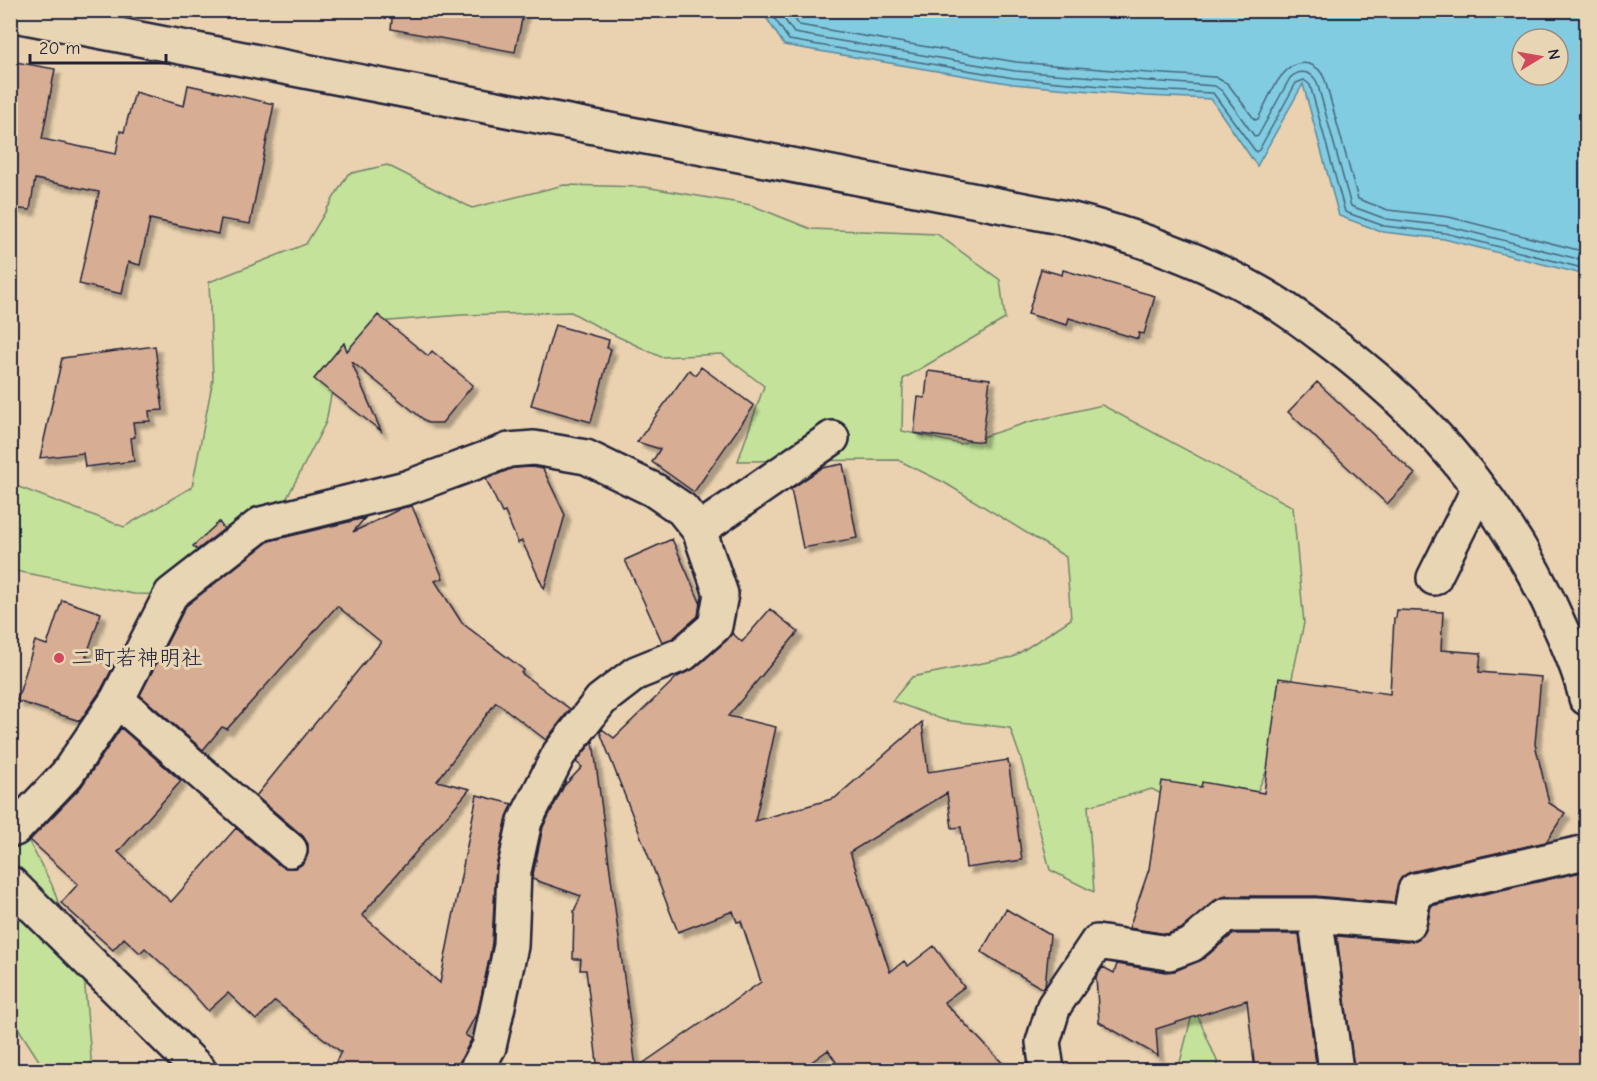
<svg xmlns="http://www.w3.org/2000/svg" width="1597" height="1081" font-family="'Comic Neue','Klee One',sans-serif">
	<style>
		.green { fill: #c4e29a; stroke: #73826a; stroke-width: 1.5 }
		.water { fill: #81cce1; stroke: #5b889f; stroke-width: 1.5; fill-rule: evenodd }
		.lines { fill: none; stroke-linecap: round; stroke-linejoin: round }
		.shore { stroke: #48667d; stroke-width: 1.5 }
		.building { fill: #d7ad94; stroke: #22223b; stroke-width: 1.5; filter: url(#shadow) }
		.minor-casing { stroke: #22223b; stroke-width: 38 }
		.minor { stroke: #e8d5b3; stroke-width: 33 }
		.poi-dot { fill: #d1495b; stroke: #e8d5b3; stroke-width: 2 }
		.labels { text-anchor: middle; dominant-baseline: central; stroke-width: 6; stroke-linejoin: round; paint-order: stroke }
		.poi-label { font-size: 22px; fill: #22223b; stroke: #e8d5b3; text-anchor: start }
	</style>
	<defs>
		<filter id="shadow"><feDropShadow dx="5.5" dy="5.5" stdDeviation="1.5" flood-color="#0004"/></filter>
	</defs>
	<rect width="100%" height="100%" fill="#ead2b0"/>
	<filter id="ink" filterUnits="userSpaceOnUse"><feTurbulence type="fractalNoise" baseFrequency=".0167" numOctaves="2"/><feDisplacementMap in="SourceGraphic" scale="12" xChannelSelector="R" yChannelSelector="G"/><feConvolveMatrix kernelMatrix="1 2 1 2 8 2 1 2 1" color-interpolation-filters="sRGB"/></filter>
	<g filter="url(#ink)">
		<path class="green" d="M 387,165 L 472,208 L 564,185 L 645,187 L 751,205 L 811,229 L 937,234 L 1000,280 L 1005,319 L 903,379 L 902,431 L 960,444 L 1029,422 L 1102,405 L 1293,507 L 1304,623 L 1277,747 L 1238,835 L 1152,789 L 1088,806 L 1094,892 L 1050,870 L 1021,759 L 1010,728 L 944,720 L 892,701 L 912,677 L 1013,657 L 1071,619 L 1066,557 L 945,483 L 898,460 L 738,461 L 764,386 L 722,354 L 661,357 L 606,331 L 571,312 L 461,315 L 378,322 L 337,364 L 326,422 L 272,527 L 185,595 L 134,594 L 16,571 L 11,580 L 11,484 L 124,527 L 192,487 L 213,379 L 209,282 L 306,244 L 348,174 Z
			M 10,806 L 52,885 L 84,976 L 92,1070 L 45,1070 L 11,1017 Z
			M 1194,1007 L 1217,1061 L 1217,1070 L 1178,1070 Z"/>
		<path class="water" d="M 762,11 L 1586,11 L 1586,275 L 1444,239 L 1383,232 L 1339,216 L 1303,84 L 1257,166 L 1211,99 L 1146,96 L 1013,84 L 784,45 ZM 1522,39 L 1558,39 L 1558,75 L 1522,75 Z"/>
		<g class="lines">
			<path class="shore" d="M 769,10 L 789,40 L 1014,78 L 1146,90 L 1213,93 L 1256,152 L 1259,150 L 1296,83 L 1304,80 L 1310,85 L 1345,212 L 1384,226 L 1445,233 L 1586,269
				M 778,10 L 794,33 L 1015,71 L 1215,86 L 1222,91 L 1255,137 L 1258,136 L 1290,78 C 1300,69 1311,71 1317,82 L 1351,206 L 1386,219 L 1447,226 L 1586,261
				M 789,10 L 799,25 L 1016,62 L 1148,73 L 1215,77 L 1228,84 L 1255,120 L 1258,119 C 1268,100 1282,57 1309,64 C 1317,66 1322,72 1325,80 L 1358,199 L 1388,210 L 1449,217 L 1586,252"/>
		</g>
		<path class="building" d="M 393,10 L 524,10 L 515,52 L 391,29 Z
			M 10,61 L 55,69 L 42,139 L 116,154 L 120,131 L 124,132 L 135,92 L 184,106 L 188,85 L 274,104 L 250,224 L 221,219 L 218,234 L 150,219 L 140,265 L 128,262 L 122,294 L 79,284 L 99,192 L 35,179 L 30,210 L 10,208 Z
			M 1041,269 L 1062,275 L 1063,270 L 1155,296 L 1144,334 L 1139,333 L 1138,339 L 1069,318 L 1067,325 L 1028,314 Z
			M 378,315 L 428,356 L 432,351 L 473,385 L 442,423 L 428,423 L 351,361 L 381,431 L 314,379 L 344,343 L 347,351 Z
			M 555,325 L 609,340 L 607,348 L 611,349 L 591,422 L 531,405 Z
			M 155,346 L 163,410 L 149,411 L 150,421 L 133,422 L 135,437 L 131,438 L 134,461 L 85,467 L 83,453 L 40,458 L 62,358 Z
			M 701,367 L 754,406 L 694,492 L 652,462 L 660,449 L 637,442 L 689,370 L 696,375 Z
			M 928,371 L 990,379 L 982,442 L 914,433 L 918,397 L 925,398 Z
			M 1317,382 L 1415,474 L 1387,504 L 1288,412 Z
			M 843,464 L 857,538 L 803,548 L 791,489 L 822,468 Z
			M 533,467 L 543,469 L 565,515 L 544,589 L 522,541 L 518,543 L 505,512 L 502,513 L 486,479 L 513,468 Z
			M 412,506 L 443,578 L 435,581 L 462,623 L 524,670 L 521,673 L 570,709 L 546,740 L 496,702 L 437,781 L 470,789 L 362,915 L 440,983 L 477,795 L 513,804 L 507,817 L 496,867 L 492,942 L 490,955 L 478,1011 L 465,1035 L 472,1039 L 471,1040 L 460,1061 L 457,1071 L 331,1071 L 341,1052 L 275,1001 L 256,1020 L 228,993 L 208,1011 L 187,987 L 145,948 L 140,953 L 124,938 L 113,950 L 61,903 L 78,884 L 30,840 L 81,787 L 121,728 L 181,781 L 118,852 L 171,902 L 236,828 L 278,864 L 286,868 L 296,868 L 304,863 L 308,853 L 308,844 L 303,836 L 256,796 L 381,642 L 337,606 L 227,729 L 222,727 L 203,750 L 140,695 L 186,606 L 269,541 L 365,518 L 353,532 L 402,508 Z
			M 219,522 L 224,529 L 197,550 L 193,546 Z
			M 672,539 L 700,602 L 698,616 L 673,638 L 662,642 L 625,560 Z
			M 62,600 L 101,613 L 86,657 L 114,665 L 101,690 L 80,721 L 17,701 L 35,641 L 47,645 Z
			M 770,609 L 798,632 L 728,716 L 776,727 L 755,821 L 835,798 L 922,722 L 928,772 L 1008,760 L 1022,860 L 966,868 L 961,827 L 952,828 L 947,793 L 850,852 L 890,972 L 904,961 L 908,966 L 934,946 L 964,987 L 944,1002 L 1010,1071 L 842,1071 L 828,1050 L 799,1071 L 598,1071 L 586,970 L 580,970 L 581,959 L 573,959 L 574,911 L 581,896 L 532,879 L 543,827 L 564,786 L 582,767 L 576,762 L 593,741 L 636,1068 L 761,982 L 741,921 L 737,922 L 733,911 L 678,932 L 600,732 L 602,729 L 614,738 L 677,677 L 695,668 L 727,640 L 732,633 L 742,642 Z
			M 1397,610 L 1443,612 L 1441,650 L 1481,653 L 1479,672 L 1541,677 L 1535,744 L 1549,803 L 1565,813 L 1546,842 L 1410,872 L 1401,878 L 1397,887 L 1394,903 L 1315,896 L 1226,896 L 1214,901 L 1181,929 L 1167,934 L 1129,928 L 1149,869 L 1162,781 L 1201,787 L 1202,782 L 1264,793 L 1279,678 L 1390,694 L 1394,618 L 1396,618 Z
			M 1586,871 L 1583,903 L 1587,907 L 1587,1071 L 1354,1071 L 1337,936 L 1407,942 L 1416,940 L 1423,935 L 1427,927 L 1431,906 Z
			M 1006,909 L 1050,935 L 1045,986 L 1043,989 L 981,952 Z
			M 1233,934 L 1299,934 L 1317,1071 L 1255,1071 L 1247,1000 L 1156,1029 L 1158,1056 L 1099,1022 L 1096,977 L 1103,967 L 1114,973 L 1117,964 L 1166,972 L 1175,971 L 1203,959 Z"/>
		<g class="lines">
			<g class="minor-casing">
				<path id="minor" d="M 10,14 L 1065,218 C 1132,235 1196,257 1256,291 C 1280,304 1302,320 1324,337 C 1428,413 1510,510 1561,629 C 1571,651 1581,674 1586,698
					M 699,530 L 832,438
					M 1434,578 L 1479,488
					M 117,700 L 290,850
					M 15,829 L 67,774 L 117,700 L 171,594 L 261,524 L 406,488 L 509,450 L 534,448 L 586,457 L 654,490 L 682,509 L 699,530 L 721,594 L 715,626 L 683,654 L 636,673 L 601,700 L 559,754 L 525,821 L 514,871 L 511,946 L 489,1047 L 476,1070
					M 10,883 L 199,1070
					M 1315,915 L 1336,1070
					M 1047,1070 L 1043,1042 L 1054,1006 L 1097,942 L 1169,953 L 1191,945 L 1226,915 L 1315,915 L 1409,923 L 1415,890 L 1586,852"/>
			</g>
			<use href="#minor" class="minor"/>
		</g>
	</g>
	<circle class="poi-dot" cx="59" cy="658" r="6"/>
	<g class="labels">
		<g class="poi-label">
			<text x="71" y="658">二町若神明社</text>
		</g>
	</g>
	<rect width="1597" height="1081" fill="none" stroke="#e8d5b3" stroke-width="36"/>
	<rect x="18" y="18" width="1561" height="1045" fill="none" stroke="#22223b" stroke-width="2" filter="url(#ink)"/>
	<g transform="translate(1540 57) rotate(79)"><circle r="28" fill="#e8d5b3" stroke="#998d83" stroke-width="1.5"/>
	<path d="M0-4.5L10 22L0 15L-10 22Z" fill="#d1495b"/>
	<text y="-9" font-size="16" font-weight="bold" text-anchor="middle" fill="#22223b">N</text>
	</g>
	<path d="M30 54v9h136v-9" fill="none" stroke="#22223b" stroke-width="3"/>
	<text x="39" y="54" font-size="18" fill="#22223b" stroke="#e8d5b3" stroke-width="4.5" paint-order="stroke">20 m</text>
</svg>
